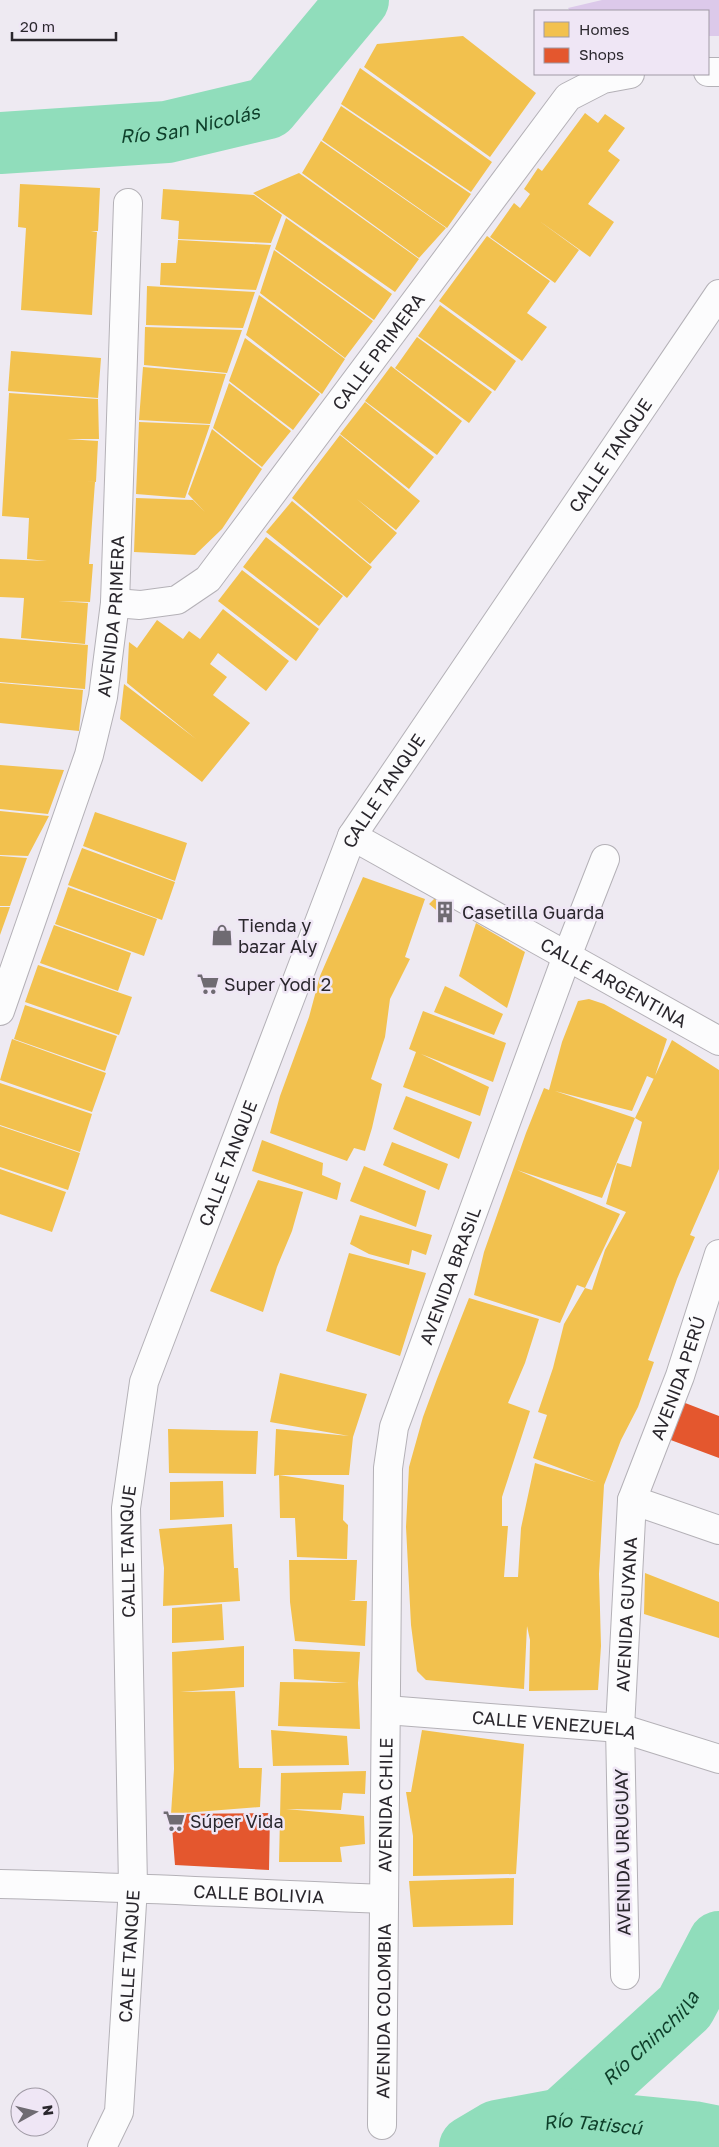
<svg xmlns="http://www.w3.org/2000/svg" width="719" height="2147" font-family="'Golos Text',sans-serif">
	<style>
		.green { fill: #dcc9ea }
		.homes { fill: #f2c14e }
		.shops { fill: #e4572e }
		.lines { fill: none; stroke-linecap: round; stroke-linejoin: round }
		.river { stroke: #90ddbb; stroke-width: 62 }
		.minor-casing { stroke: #b4b1b7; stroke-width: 30 }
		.minor { stroke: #fcfcfd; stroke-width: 28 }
		.labels { text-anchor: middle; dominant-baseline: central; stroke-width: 5; stroke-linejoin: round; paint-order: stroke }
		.street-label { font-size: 18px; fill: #2a272d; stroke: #efe6f5 }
		.poi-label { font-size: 18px; fill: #2a272d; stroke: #efe6f5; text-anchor: start }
		.water-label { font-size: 19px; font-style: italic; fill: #0e3f2a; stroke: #efe6f5 }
	</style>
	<rect width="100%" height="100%" fill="#eeeaf2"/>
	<path class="green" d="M 602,0 L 719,0 L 719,36 L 708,36 L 708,11 L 570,11 L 568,8 Z"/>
	<path class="homes" d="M 463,36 L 536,93 L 490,157 L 364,67 L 377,44 Z
		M 360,68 L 492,162 L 471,192 L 341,104 Z
		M 341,106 L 471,194 L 447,228 L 322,140 Z
		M 585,113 L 598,123 L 605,114 L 625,128 L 608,151 L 620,160 L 588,204 L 614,222 L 590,257 L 538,220 L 579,250 L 555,283 L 490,237 L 514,203 L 520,208 L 530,194 L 524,189 L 538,168 L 542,171 Z
		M 321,141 L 446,228 L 419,258 L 302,173 Z
		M 299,173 L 419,259 L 395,292 L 253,193 Z
		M 20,184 L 100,188 L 98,231 L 91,231 L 97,232 L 92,315 L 21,310 L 26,228 L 18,227 Z
		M 163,189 L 254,195 L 282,215 L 271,243 L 178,239 L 179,221 L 161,219 Z
		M 286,218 L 392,294 L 374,320 L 275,249 Z
		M 487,236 L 550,281 L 527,313 L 547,327 L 522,361 L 439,301 Z
		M 178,240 L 271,245 L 256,290 L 160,285 L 161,263 L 176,263 Z
		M 274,250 L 373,321 L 345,358 L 260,293 Z
		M 147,286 L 255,292 L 243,328 L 146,325 Z
		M 259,295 L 345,359 L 322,394 L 246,335 Z
		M 440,305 L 516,361 L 495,391 L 418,336 Z
		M 145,327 L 242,330 L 227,373 L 144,365 Z
		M 417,337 L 492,392 L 469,423 L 395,368 Z
		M 245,338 L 320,394 L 293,430 L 229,381 Z
		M 11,351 L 101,358 L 98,398 L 8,391 Z
		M 391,366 L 462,421 L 437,455 L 365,401 Z
		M 143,367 L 226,374 L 210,424 L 139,420 Z
		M 229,383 L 291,431 L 262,467 L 213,428 Z
		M 9,393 L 98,399 L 99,439 L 67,439 L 98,441 L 96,482 L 74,481 L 95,482 L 89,564 L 93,564 L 90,602 L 58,601 L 88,603 L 85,644 L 21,638 L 24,598 L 0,597 L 0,559 L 47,561 L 27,559 L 29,518 L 2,516 Z
		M 365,402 L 434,457 L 409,489 L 340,434 Z
		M 139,422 L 210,425 L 185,498 L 136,494 Z
		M 212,429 L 262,469 L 222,529 L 195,555 L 134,552 L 136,498 L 193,500 L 205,512 L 188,494 Z
		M 340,435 L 420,501 L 396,530 L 357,499 L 397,533 L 370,564 L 292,498 Z
		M 292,501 L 372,567 L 347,598 L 266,532 Z
		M 266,537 L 343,596 L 319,626 L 243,567 Z
		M 242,570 L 319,629 L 296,661 L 218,601 Z
		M 223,609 L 289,661 L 266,691 L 218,653 L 210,664 L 227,677 L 213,695 L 250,723 L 202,782 L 120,719 L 124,684 L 196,739 L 127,683 L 129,642 L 137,648 L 157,620 L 183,639 L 189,631 L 200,639 Z
		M 0,638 L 88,645 L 85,689 L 0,682 Z
		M 0,683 L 83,690 L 79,731 L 0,723 Z
		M 0,765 L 64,770 L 48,814 L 0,809 Z
		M 0,811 L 49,816 L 28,856 L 0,855 Z
		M 95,812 L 187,843 L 175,881 L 83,846 Z
		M 82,848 L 175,882 L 162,920 L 68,885 Z
		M 0,856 L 27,858 L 10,906 L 0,906 Z
		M 363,877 L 425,899 L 405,957 L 410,959 L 390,999 L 385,1037 L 371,1079 L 382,1084 L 372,1128 L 365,1151 L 354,1148 L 347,1161 L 270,1133 L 280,1096 L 309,1017 L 320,976 Z
		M 68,887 L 157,919 L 144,956 L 55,924 Z
		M 439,894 L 458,903 L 447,919 L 429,904 Z
		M 0,907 L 10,907 L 0,935 Z
		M 476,923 L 525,952 L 507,1008 L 459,976 Z
		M 54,925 L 131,953 L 118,991 L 40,963 Z
		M 38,965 L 132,997 L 119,1035 L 25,1002 Z
		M 445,986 L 503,1014 L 494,1035 L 434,1012 Z
		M 589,999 L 604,1004 L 667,1039 L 654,1079 L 647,1076 L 632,1111 L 555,1091 L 635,1118 L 602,1198 L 517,1170 L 620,1214 L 585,1288 L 592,1290 L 605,1250 L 626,1212 L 606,1204 L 617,1163 L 631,1167 L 642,1122 L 635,1118 L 672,1040 L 719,1070 L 719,1169 L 690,1235 L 695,1237 L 677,1279 L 648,1360 L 654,1362 L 638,1407 L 621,1440 L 604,1485 L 599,1574 L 601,1646 L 598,1690 L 529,1691 L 530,1640 L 527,1626 L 524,1689 L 426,1680 L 417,1671 L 411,1625 L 406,1527 L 409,1467 L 423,1417 L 437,1379 L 469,1298 L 539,1319 L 525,1363 L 508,1403 L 530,1411 L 502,1497 L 502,1526 L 508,1526 L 504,1577 L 518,1577 L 521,1528 L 535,1463 L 596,1482 L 533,1458 L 547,1415 L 538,1412 L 553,1368 L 564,1324 L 585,1288 L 577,1285 L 560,1323 L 474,1295 L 484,1252 L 526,1133 L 544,1088 L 549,1090 L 562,1042 L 578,1001 Z
		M 25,1005 L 117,1036 L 105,1071 L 14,1039 Z
		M 423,1011 L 506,1043 L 493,1082 L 421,1054 L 489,1087 L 480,1116 L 403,1087 L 416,1052 L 409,1049 Z
		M 12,1039 L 106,1073 L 92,1112 L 0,1080 Z
		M 0,1083 L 92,1114 L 80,1152 L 0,1125 Z
		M 406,1096 L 472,1122 L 459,1159 L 393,1129 Z
		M 0,1126 L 80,1153 L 68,1190 L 0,1167 Z
		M 262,1140 L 323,1163 L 322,1175 L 341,1183 L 337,1200 L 252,1171 Z
		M 392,1142 L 448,1164 L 439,1190 L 383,1165 Z
		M 364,1166 L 426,1191 L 416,1227 L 350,1201 Z
		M 0,1169 L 66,1192 L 52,1232 L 0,1214 Z
		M 258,1180 L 303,1192 L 292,1231 L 277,1267 L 263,1312 L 210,1291 Z
		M 360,1215 L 432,1235 L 426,1255 L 412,1250 L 409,1265 L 369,1254 L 350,1244 Z
		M 349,1253 L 426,1273 L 400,1356 L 326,1331 Z
		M 280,1373 L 367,1394 L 353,1437 L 349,1475 L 279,1475 L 344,1485 L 343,1520 L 348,1525 L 347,1559 L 297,1557 L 295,1518 L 280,1518 L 279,1475 L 274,1476 L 276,1429 L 349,1436 L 270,1422 Z
		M 168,1429 L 258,1431 L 256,1474 L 169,1473 Z
		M 223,1481 L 224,1517 L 170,1520 L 170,1482 Z
		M 232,1524 L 234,1568 L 238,1568 L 240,1601 L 163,1606 L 164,1568 L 159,1529 Z
		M 289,1560 L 357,1560 L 355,1600 L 349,1601 L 367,1601 L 365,1646 L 295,1641 L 290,1602 Z
		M 645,1573 L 719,1602 L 719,1638 L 644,1614 Z
		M 222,1604 L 224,1640 L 172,1643 L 172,1608 Z
		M 244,1646 L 244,1687 L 180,1692 L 235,1691 L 239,1768 L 262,1768 L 260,1807 L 171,1814 L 174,1769 L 172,1652 Z
		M 293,1649 L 360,1652 L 358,1683 L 360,1729 L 278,1726 L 280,1682 L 348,1683 L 294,1679 Z
		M 271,1730 L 347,1736 L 349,1765 L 273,1766 Z
		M 422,1730 L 524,1744 L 516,1874 L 413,1876 L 413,1836 L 406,1792 L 411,1792 Z
		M 366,1771 L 365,1794 L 343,1793 L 341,1810 L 286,1809 L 364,1816 L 365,1844 L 340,1847 L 342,1862 L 279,1862 L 281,1773 Z
		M 514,1878 L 513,1925 L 413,1927 L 409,1881 Z"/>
	<path class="shops" d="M 680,1401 L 719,1416 L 719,1458 L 668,1439 Z
		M 270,1813 L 269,1870 L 175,1865 L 171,1814 Z"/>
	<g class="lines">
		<g class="river">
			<path id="s1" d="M 0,143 L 167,132 L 268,108 L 358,0"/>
			<path id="s2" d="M 562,2119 L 685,2007 L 719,1942"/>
			<path id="s3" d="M 470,2147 L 497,2131 L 562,2119 L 693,2132 L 719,2137"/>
		</g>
		<g class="minor-casing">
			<g id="minor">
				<path d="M 708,72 L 719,72"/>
				<path id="s4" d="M 115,603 L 140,605 L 177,600 L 208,579 L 568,97 L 603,79 L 630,74"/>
				<path id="s5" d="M 352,836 L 719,1041"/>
				<path id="s6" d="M 0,1011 L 89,755 L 103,697 L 115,603 L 128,203"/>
				<path d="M 632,1500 L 719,1530"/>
				<path id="s7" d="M 386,1710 L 620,1728 L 719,1759"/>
				<path id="s8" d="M 0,1884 C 128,1887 256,1894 384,1899"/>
				<path id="s9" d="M 625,1975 L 620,1728 L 632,1500 L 680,1376 L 719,1254"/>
				<path id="s10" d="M 382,2125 L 388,1468 L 394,1427 L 567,956 L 605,859"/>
				<path id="s11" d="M 102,2147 L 119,2112 L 133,1887 L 126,1508 L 144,1382 L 352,836 L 719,294"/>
			</g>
		</g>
		<use href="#minor" class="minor"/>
	</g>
	<defs>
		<g id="building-bare" transform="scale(1.725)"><path d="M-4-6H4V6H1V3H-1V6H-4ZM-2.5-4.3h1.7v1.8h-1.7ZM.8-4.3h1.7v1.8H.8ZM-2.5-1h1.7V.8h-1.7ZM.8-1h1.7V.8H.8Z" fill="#6f6b72" stroke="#efe6f5" stroke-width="2.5" paint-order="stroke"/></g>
		<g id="shop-bare" transform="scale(1.725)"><path d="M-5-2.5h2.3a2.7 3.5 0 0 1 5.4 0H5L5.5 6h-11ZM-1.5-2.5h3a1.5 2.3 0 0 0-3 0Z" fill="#6f6b72" stroke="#efe6f5" stroke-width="2.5" paint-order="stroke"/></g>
		<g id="supermarket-bare" transform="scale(1.725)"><path d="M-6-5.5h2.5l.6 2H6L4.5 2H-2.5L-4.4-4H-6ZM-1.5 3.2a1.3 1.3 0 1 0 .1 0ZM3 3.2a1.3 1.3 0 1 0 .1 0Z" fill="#6f6b72" stroke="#efe6f5" stroke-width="2.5" paint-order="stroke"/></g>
	</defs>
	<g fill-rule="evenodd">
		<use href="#building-bare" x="445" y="912"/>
		<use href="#shop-bare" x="222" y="935"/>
		<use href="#supermarket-bare" x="208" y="984"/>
		<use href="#supermarket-bare" x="174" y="1821"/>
	</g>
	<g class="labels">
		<g class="street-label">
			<text stroke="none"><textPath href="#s4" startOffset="384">CALLE PRIMERA</textPath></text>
			<text stroke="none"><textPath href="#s11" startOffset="1815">CALLE TANQUE</textPath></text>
			<text stroke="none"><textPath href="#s6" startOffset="412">AVENIDA PRIMERA</textPath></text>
			<text stroke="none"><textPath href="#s11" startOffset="1410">CALLE TANQUE</textPath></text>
			<text stroke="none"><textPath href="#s5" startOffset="300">CALLE ARGENTINA</textPath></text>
			<text stroke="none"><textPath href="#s11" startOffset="1005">CALLE TANQUE</textPath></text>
			<text stroke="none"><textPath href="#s10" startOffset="860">AVENIDA BRASIL</textPath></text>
			<text stroke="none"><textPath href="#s9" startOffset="606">AVENIDA PERÚ</textPath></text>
			<text stroke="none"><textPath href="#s11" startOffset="600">CALLE TANQUE</textPath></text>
			<text stroke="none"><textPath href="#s9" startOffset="361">AVENIDA GUYANA</textPath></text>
			<text stroke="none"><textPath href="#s7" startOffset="169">CALLE VENEZUELA</textPath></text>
			<text stroke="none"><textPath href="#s10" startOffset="320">AVENIDA CHILE</textPath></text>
			<text transform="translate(622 1852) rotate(-91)">AVENIDA URUGUAY</text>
			<text stroke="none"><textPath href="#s8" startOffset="259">CALLE BOLIVIA</textPath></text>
			<text stroke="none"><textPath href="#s11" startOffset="195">CALLE TANQUE</textPath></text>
			<text stroke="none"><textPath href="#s10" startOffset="114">AVENIDA COLOMBIA</textPath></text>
		</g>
		<g class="poi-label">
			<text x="462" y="912">Casetilla Guarda</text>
			<text x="238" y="925">Tienda y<tspan x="238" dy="21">bazar Aly</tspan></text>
			<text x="224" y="984">Super Yodi 2</text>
			<text x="190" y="1821">Súper Vida</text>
		</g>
		<g class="water-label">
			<text stroke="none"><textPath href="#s1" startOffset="191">Río San Nicolás</textPath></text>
			<text stroke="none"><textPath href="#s2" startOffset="120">Río Chinchilla</textPath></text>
			<text stroke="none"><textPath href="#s3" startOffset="128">Río Tatiscú</textPath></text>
		</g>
	</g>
	<rect x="534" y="10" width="175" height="65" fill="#efe6f5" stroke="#a09aa5"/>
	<rect x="544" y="22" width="25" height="15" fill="#f2c14e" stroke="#a09aa5"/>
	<text x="579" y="35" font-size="15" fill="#2a272d">Homes</text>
	<rect x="544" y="48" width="25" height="15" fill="#e4572e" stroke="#a09aa5"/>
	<text x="579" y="60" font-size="15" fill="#2a272d">Shops</text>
	<g transform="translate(35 2112) rotate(82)"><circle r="24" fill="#efe6f5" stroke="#a09aa5"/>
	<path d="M0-4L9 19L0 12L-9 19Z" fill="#6f6b72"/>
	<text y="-8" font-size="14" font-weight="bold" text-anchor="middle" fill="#2a272d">N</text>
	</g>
	<path d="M12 32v8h104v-8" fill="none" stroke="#2a272d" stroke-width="2.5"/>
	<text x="20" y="32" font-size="15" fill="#2a272d" stroke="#efe6f5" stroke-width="4" paint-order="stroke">20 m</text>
</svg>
